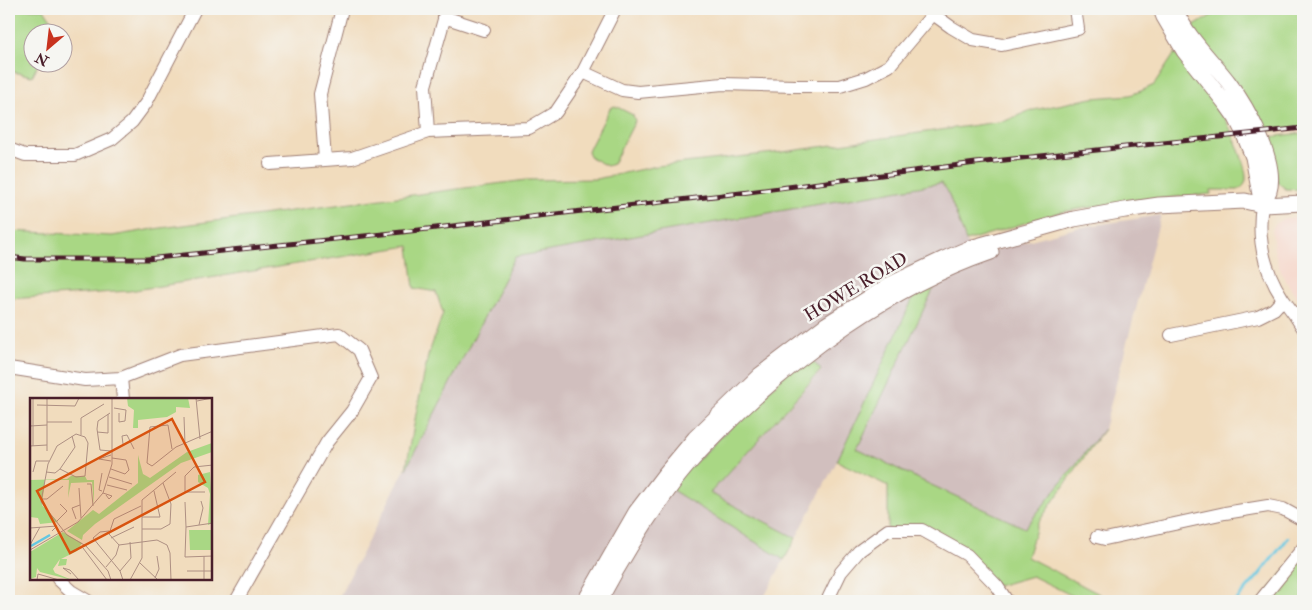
<svg xmlns="http://www.w3.org/2000/svg" width="1312" height="610" font-family="'IM FELL Double Pica',serif">
	<style>
		.built { fill: #f6d2c4 }
		.industrial { fill: #d1bfbe }
		.green { fill: #a9d784; stroke: #7a7b58 }
		.lines { fill: none; stroke-linecap: round; stroke-linejoin: round }
		.stream { stroke: #63c7e1; stroke-width: 3 }
		.minor-casing { stroke: #9e7e74; stroke-width: 14 }
		.tertiary-casing { stroke: #9e7e74; stroke-width: 17 }
		.minor { stroke: #fff; stroke-width: 12 }
		.tertiary { stroke: #fff; stroke-width: 15 }
		.rail-casing { stroke: #4a1f2b; stroke-width: 5 }
		.rail { stroke: #f6f6f2; stroke-width: 3; stroke-dasharray: 9; stroke-linecap: butt }
		.labels { text-anchor: middle; dominant-baseline: central; stroke-width: 5; stroke-linejoin: round; paint-order: stroke }
		.street-label { font-size: 18px; fill: #4a1f2b; stroke: #f6f6f2 }
		.inset-river { fill: none; stroke: #63c7e1; stroke-width: 2.5 }
		.inset-road { fill: none; stroke: #ae9083; stroke-width: 1 }
		.view { fill: #d8530f; fill-opacity: 0.15; stroke: #d8530f; stroke-width: 2.5 }
		.inset-edge { fill: none; stroke: #4a1f2b; stroke-width: 2.5 }
	</style>
	<rect width="100%" height="100%" fill="#f6f6f2"/>
	<filter id="ink" filterUnits="userSpaceOnUse"><feTurbulence type="fractalNoise" baseFrequency=".02" numOctaves="2"/><feDisplacementMap in="SourceGraphic" scale="10" xChannelSelector="R" yChannelSelector="G"/><feConvolveMatrix kernelMatrix="1 2 1 2 8 2 1 2 1" color-interpolation-filters="sRGB"/></filter>
	<filter id="wash" filterUnits="userSpaceOnUse"><feTurbulence type="fractalNoise" baseFrequency=".0096" numOctaves="4" result="noise"/><feDisplacementMap in="SourceGraphic" scale="20" xChannelSelector="R" yChannelSelector="G"/><feGaussianBlur stdDeviation="1.12" result="paint"/><feColorMatrix in="noise" values="0 0 0 0 0 0 0 0 0 0 0 0 0 0 0 0 0 1.4 0 .05"/><feComposite in="paint" operator="in"/></filter>
	<g filter="url(#wash)">
		<rect width="100%" height="100%" fill="#f1dcbd"/>
		<path class="built" d="M 1284,218 L 1303,218 L 1303,298 L 1296,296 L 1286,281 L 1278,265 L 1274,248 L 1272,232 L 1273,228 L 1276,223 L 1281,220 Z"/>
		<path class="industrial" d="M 941,183 L 947,190 L 963,235 L 970,248 L 799,344 L 585,601 L 337,601 L 515,257 Z
			M 1161,215 L 1104,429 L 1025,528 L 927,483 L 857,449 L 942,271 L 1004,247 L 1076,228 Z
			M 920,283 L 837,461 L 796,538 L 710,493 L 821,371 L 806,354 Z
			M 669,488 L 784,560 L 762,601 L 599,601 Z"/>
		<path class="green" d="M 9,9 L 44,9 L 57,29 L 55,32 L 32,32 L 32,62 L 39,63 L 32,76 L 9,71 Z
			M 1222,9 L 1303,9 L 1303,128 L 1258,132 L 1186,31 Z
			M 1175,53 C 1190,72 1206,90 1220,110 C 1229,123 1246,163 1246,178 C 1246,184 1243,187 1238,190 L 1211,190 L 1211,194 L 1131,201 L 1061,212 L 966,241 L 947,190 L 941,183 L 515,257 L 406,469 L 416,414 L 428,356 L 443,313 L 436,292 L 414,288 L 409,246 L 129,291 L 9,299 L 9,231 L 112,236 L 154,229 L 526,180 L 596,179 L 657,166 L 783,152 L 1005,121 L 1029,111 L 1092,98 L 1130,95 L 1141,91 L 1154,85 Z
			M 615,106 L 633,115 L 635,121 L 613,164 L 607,166 L 590,157 L 588,151 L 610,108 Z
			M 1303,133 L 1303,190 L 1286,189 L 1278,183 L 1269,137 Z
			M 942,271 L 857,449 L 927,483 L 1025,528 L 1104,429 L 1038,523 L 1027,557 L 1113,601 L 1083,601 L 1032,576 L 997,586 L 967,555 L 922,530 L 888,530 L 888,486 L 837,461 L 920,283 Z
			M 806,354 L 821,370 L 710,493 L 796,538 L 784,560 L 669,488 Z
			M 1303,548 L 1303,601 L 1260,601 Z"/>
		<g class="lines">
			<path class="stream" d="M 1236,601 L 1259,575 L 1288,538"/>
		</g>
	</g>
	<g filter="url(#ink)">
		<g class="lines">
			<g class="minor-casing">
				<path id="minor" d="M 933,14 L 951,27 L 973,40 L 1002,45 L 1078,29 L 1075,9
					M 444,17 L 484,30
					M 583,72 L 622,90 L 638,92 L 723,84 L 795,86 L 840,86 L 866,78 L 889,66 L 933,14 L 935,9
					M 428,132 L 425,86 L 447,9
					M 9,149 L 25,155 L 75,155 L 112,139 L 132,122 L 146,103 L 195,9
					M 325,159 L 320,94 L 342,9
					M 270,164 L 352,158 L 428,132 L 529,128 L 556,112 L 583,72 L 615,9
					M 1262,205 C 1257,239 1263,269 1283,299 C 1290,308 1297,318 1303,328
					M 1171,335 L 1258,317 L 1274,309 L 1283,299
					M 9,368 L 85,380 L 121,378 L 180,355 L 339,334 L 359,350 L 371,378 L 352,411 L 327,442 L 236,601
					M 121,378 L 123,399
					M 1097,537 L 1105,539 L 1225,513 L 1268,506 L 1283,509 L 1303,520
					M 58,579 L 71,591 L 88,601
					M 827,601 L 841,572 L 859,551 L 888,530 L 922,530 L 967,555 L 997,586 L 1007,601
					M 1260,601 L 1303,548"/>
			</g>
			<g class="tertiary-casing">
				<path id="tertiary" d="M 1161,9 L 1164,17 L 1184,51 L 1226,104 L 1236,118 L 1243,132 L 1253,157 L 1262,205
					M 1175,9 C 1187,38 1210,58 1229,83 C 1246,106 1278,161 1269,191 C 1267,196 1264,200 1262,205
					M 585,601 L 636,512 L 665,474 L 695,438 L 760,375 L 827,324 L 891,284 L 944,259 L 970,248 L 1074,219 L 1125,210 L 1159,205 L 1245,201 L 1262,205 L 1303,203
					M 599,601 C 620,562 643,524 669,489 C 684,467 703,448 722,429 C 796,354 890,287 991,252"/>
			</g>
			<use href="#minor" class="minor"/>
			<use href="#tertiary" class="tertiary"/>
			<g class="rail-casing">
				<path id="rail" d="M 9,257 L 25,259 L 147,259 L 402,232 L 547,215 L 741,193 L 976,163 L 1303,128"/>
			</g>
			<use href="#rail" class="rail"/>
		</g>
	</g>
	<g class="labels">
		<g class="street-label">
			<text transform="translate(856 287) rotate(-31)">HOWE ROAD</text>
		</g>
	</g>
	<g transform="translate(30 398)">
		<rect width="182" height="182" fill="#f1dcbd"/>
		<path d="M 97,0 L 158,0 L 160,10 L 146,9 L 146,14 L 137,19 L 108,22 L 108,30 L 103,30 L 104,12 L 98,8 ZM 182,45 L 182,54 L 151,65 L 65,126 L 53,137 L 52,142 L 37,133 L 63,112 L 69,116 L 108,85 L 108,57 L 113,76 L 120,80 L 157,54 ZM 180,74 L 183,125 L 178,127 L 180,96 L 178,90 L 168,84 L 168,77 ZM 41,78 L 55,78 L 57,82 L 64,82 L 64,107 L 62,84 L 41,85 L 38,100 L 39,82 L 15,82 L 12,107 L 28,124 L 10,126 L 8,120 L 0,119 L 0,82 L 37,81 ZM 159,132 L 182,132 L 182,152 L 160,152 ZM 33,134 L 52,145 L 47,153 L 31,161 L 37,161 L 36,167 L 28,168 L 30,161 L 23,171 L 25,175 L 42,182 L 10,174 L 7,170 L 6,179 L 0,181 L 0,154 Z" fill="#a9d784"/>
		<path class="inset-river" d="M 1,148 L 20,137"/>
		<path class="inset-road" d="M 17,0 L 17,53M 166,0 L 170,41M 167,3 L 182,0M 7,7 L 45,8 L 49,0M 84,10 L 96,12 L 95,23 L 89,24 L 89,15M 80,15 L 68,23 L 67,31 L 70,52 L 81,53M 154,19 L 155,46M 17,24 L 42,24M 0,28 L 17,27M 67,34 L 78,35 L 78,16M 51,37 L 51,20 L 74,6M 93,46 L 92,38 L 97,37 L 104,51M 0,48 L 17,47M 3,48 L 3,0M 142,51 L 138,27 L 120,29 L 117,65 L 122,68 L 146,49 L 183,33M 81,63 L 69,61 L 81,57M 30,71 L 46,79 L 55,78 L 58,45 L 55,39 L 46,36 L 27,48 L 18,66 L 11,104 L 37,137 L 56,148 L 78,173 L 81,182M 81,71 L 95,76 L 99,72 L 96,62 L 82,60M 3,74 L 6,63 L 19,63M 16,74 L 25,75 L 30,71 L 45,49 L 42,38M 72,75 L 69,92 L 72,93M 79,79 L 102,86M 57,86 L 61,86 L 63,108M 77,87 L 97,92M 49,90 L 51,120M 175,94 L 155,94 L 155,78 L 164,69 L 183,67M 73,95 L 82,98 L 79,101 L 76,97M 11,101 L 17,101 L 33,88M 155,104 L 156,129M 111,108 L 84,121 L 79,136 L 89,147 L 127,142 L 137,147 L 140,155 L 141,182M 112,119 L 130,119 L 124,93M 46,121 L 42,110 L 50,107M 27,123 L 37,113 L 30,106M 169,127 L 173,110 L 171,103M 156,129 L 155,159 L 183,158M 156,129 L 183,125M 0,130 L 27,128 L 22,133M 112,131 L 131,131 L 140,126 L 141,106 L 133,85M 79,133 L 70,134 L 63,140 L 90,173 L 93,182M 81,140 L 104,129M 0,147 L 10,129M 53,150 L 77,182M 0,152 L 48,124 L 73,95 L 82,66 L 82,0M 110,165 L 128,182M 76,169 L 86,157 L 89,147M 90,173 L 101,160 L 100,144M 157,173 L 183,173M 41,176 L 33,170 L 40,172 L 49,182M 125,180 L 129,171 L 127,158M 7,182 L 8,176 L 29,182M 100,182 L 112,160 L 112,102 L 146,74M 174,182 L 174,158"/>
		<path class="view" d="M 142,21 L 175,84 L 40,155 L 7,93 Z"/>
		<rect width="182" height="182" class="inset-edge"/>
	</g>
	<rect width="1312" height="610" fill="none" stroke="#f6f6f2" stroke-width="30"/>
	<g transform="translate(48 48) rotate(208)"><circle r="24" fill="#f6f6f2" stroke="#b1a0a2"/>
	<path d="M0-4L9 19L0 12L-9 19Z" fill="#c8321e"/>
	<text y="-8" font-size="14" font-weight="bold" text-anchor="middle" fill="#4a1f2b">N</text>
	</g>
</svg>
